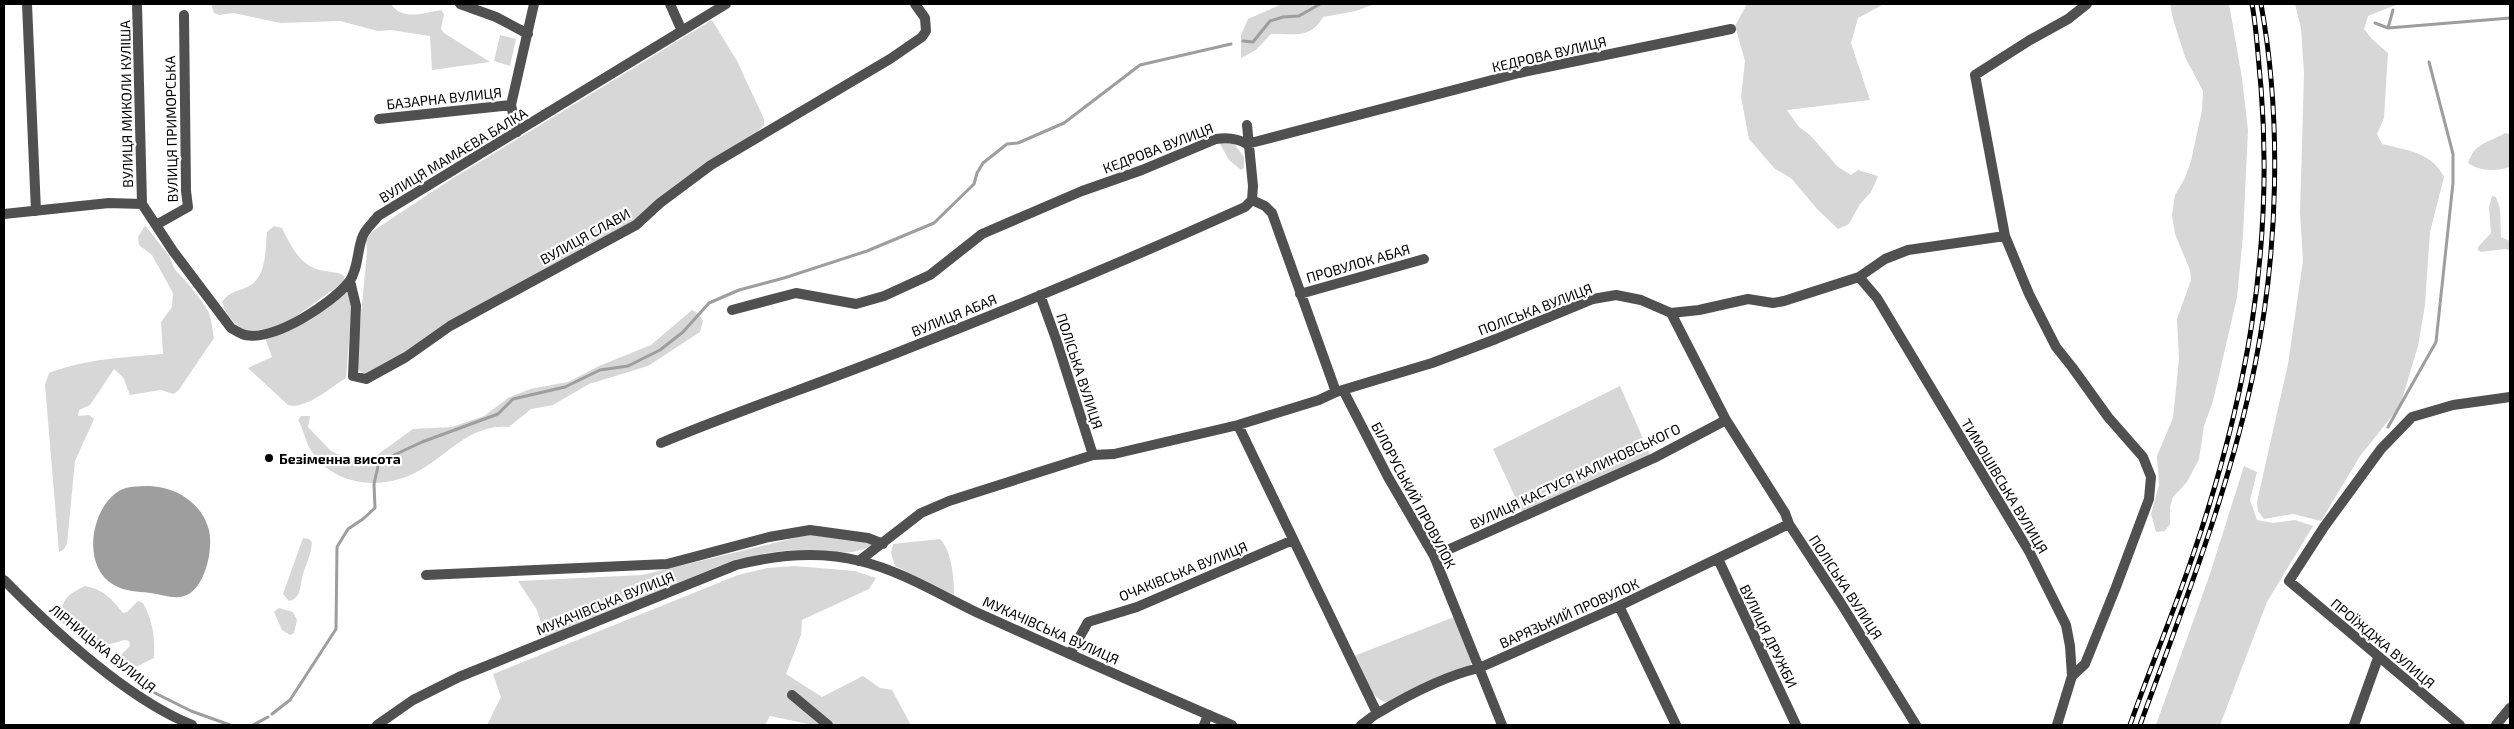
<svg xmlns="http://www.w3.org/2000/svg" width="2514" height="729" font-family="'Exo 2',sans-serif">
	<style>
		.green { fill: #d7d7d7 }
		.water { fill: #9e9e9e }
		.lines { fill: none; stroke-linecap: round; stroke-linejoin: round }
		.stream { stroke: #9e9e9e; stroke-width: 3 }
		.minor { stroke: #505050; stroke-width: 10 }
		.tertiary { stroke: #505050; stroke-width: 10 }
		.rail-casing { stroke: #000; stroke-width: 5 }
		.rail { stroke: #fff; stroke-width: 3; stroke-dasharray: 9; stroke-linecap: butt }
		.poi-dot { fill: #000; stroke: #fff; stroke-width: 2 }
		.labels { text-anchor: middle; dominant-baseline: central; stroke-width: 4.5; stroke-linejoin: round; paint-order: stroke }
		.street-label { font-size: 14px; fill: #000; stroke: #fff }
		.poi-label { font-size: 14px; font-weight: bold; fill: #000; stroke: #fff; text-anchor: start }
	</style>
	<rect width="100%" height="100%" fill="#fff"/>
	<path class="green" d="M 211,4 L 391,4 C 402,21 425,13 441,10 L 444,14 L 441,29 L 444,33 L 490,62 L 432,70 L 430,36 L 391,30 L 378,31 L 340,21 L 281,23 L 233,13 L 219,15 L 214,13 Z
		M 1282,4 L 1374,4 L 1356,11 L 1323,17 C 1310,40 1294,33 1271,34 L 1256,50 L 1241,58 L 1241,35 L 1248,19 Z
		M 1747,4 L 1884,4 L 1858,18 L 1851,43 L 1870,100 L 1787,110 L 1799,127 L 1810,135 L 1838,167 L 1851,175 L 1858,170 L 1878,176 L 1871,192 L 1860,204 L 1849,224 L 1838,229 L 1818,210 L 1791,178 L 1775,169 L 1749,139 L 1741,97 L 1745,61 L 1735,26 Z
		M 2170,4 L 2229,4 L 2242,78 L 2248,130 L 2243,236 L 2237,297 L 2213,401 L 2204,426 L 2199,459 L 2187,482 L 2173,497 L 2170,507 L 2170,524 L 2165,531 L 2156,532 L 2151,514 L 2159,485 L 2157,456 L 2173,418 L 2179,359 L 2177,319 L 2191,280 L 2190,270 L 2175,234 L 2172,215 L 2175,195 L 2185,178 L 2191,161 L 2202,110 L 2203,91 L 2185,57 L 2173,19 Z
		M 2295,4 L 2398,4 L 2368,16 L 2364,29 L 2372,39 L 2388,53 L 2384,118 L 2377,134 L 2382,144 C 2406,150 2432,152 2444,177 L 2430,232 L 2425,305 L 2418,346 L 2400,406 L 2360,456 L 2321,521 L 2293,514 L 2264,519 L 2258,511 L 2257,502 L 2288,364 L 2303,261 L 2300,213 L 2304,73 L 2301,28 Z
		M 712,20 L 737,61 L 764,119 L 764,125 L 756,133 L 634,222 L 447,322 L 402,355 L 365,374 L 356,369 L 367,251 L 366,240 L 373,231 L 447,182 Z
		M 500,35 L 516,39 L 510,66 L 494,61 Z
		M 2505,133 L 2510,134 L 2510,167 C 2496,171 2481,172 2468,163 C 2475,142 2487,144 2505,133 Z
		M 1232,141 L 1244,157 L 1244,168 L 1241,170 L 1229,160 L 1219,142 Z
		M 2492,196 L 2496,197 L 2500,209 L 2501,237 L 2510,241 L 2510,250 L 2505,249 L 2481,252 L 2478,250 L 2478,247 L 2491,233 L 2489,207 Z
		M 145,226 C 147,227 166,252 169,256 C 172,261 173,269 178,273 C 185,279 203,302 208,311 C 212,318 212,330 214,338 L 178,391 L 173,394 L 161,390 L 130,395 L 123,377 L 114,369 L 90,405 L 79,410 L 78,416 L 89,415 L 94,419 L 75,461 L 67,544 L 64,549 L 59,552 L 45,385 L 49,373 C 90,358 121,358 163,354 L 161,322 L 172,307 L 173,293 L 152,255 L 139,245 L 138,237 Z
		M 274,226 L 282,228 C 292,248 301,268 325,271 C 333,273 338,271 344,276 L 345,281 L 285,324 L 276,328 L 245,331 C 234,323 226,316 222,302 C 228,293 235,292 245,288 C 267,280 265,252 267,232 Z
		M 348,289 L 352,306 L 346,378 C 331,387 306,410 288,405 L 248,368 L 272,357 L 265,338 Z
		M 692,310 L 698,313 L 703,321 L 700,332 L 648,366 L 589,384 L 553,405 L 531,409 L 509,427 C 473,423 450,452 422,469 C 386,491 336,488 312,452 C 305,442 304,430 298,420 L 301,416 L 310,416 L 308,427 L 331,451 L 359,464 L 369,461 L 413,429 L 452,427 L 484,416 L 508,398 L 530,389 L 568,382 L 599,366 L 651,345 Z
		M 1620,386 L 1651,457 L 1522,512 L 1493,449 Z
		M 2244,466 L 2257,472 L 2250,500 L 2257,520 L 2273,523 L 2295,520 L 2313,526 L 2267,602 L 2220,725 L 2156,725 L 2210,574 Z
		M 811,534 L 850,537 L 872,545 C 849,559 821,549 796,550 C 775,551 755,555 734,560 L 545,637 L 537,610 L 518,581 L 642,575 Z
		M 303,538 L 309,539 L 312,542 C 311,555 307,562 303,574 C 300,584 302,598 289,601 L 283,594 Z
		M 940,539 C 952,551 954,579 954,595 L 895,566 L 891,553 L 893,544 Z
		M 795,566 L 855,571 L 876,578 L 869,589 L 802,620 L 801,635 L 786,674 L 822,697 L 863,676 L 880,688 L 892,690 L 911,725 L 813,725 L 770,716 L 765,725 L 487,725 L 501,697 L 493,674 L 738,575 L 767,568 Z
		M 85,586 C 103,589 112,599 123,613 L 127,612 L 138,601 L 143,603 C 153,621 155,637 154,658 L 138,666 L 124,670 L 120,667 C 117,656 123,653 130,646 L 129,641 L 125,640 L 102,646 L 69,630 L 62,622 C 60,601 66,595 85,586 Z
		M 279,608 L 293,612 L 297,620 L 294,633 L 290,635 L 282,630 L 274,612 Z
		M 1454,617 L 1472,663 L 1469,667 L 1390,702 C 1370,703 1362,672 1354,656 Z"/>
	<path class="water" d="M 150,486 C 174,487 200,501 208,527 C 215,546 205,595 180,597 C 170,598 160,594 150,593 C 137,591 126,592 114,585 C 80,567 91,503 123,489 C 131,486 141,486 150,486 Z"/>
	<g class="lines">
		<path class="stream" d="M 2375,23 L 2388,28 L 2510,18
			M 2388,28 L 2393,10
			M 1243,41 L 1253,42 L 1270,21 L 1283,17 L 1299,16 L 1320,4
			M 2388,427 L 2436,342 L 2453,183 L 2453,154 L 2429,62
			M 155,693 L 191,711 L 230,725
			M 272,714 L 290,700 L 336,629 L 337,547 L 348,529 L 363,519 L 375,508 L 374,484 L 379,462 L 422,442 L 498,414 L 513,399 L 565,387 L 600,370 L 628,366 L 660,350 L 683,332 L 709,303 L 739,290 L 784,278 L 867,251 L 934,223 L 974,184 L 977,173 L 983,163 L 1007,144 L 1018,143 L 1064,123 L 1140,65 L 1231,44
			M 253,725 L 268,717"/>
		<path class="minor" d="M 27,4 L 36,211
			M 137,4 L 142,204
			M 460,4 L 496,17 L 528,34
			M 670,4 L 682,31
			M 379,119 L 511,105
			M 1247,125 L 1253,186 L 1252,200 L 1265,206 L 1272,213 L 1336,392
			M 517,132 L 511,105 L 534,4
			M 142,204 L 173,251 L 231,328 C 235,330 240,334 245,335 C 275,341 331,304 349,282 C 358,270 357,252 362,238 C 364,230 373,223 378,216 L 726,4
			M 4,214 L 109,203 L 142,204
			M 156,225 L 188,207 L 186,191 L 184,15
			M 1859,277 L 1877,298 L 2030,553 L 2066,625 L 2070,646 L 2072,676 L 2057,725
			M 350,281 L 356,306 L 353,376 L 366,379 L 406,357 L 450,326 L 636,225 L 660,203 L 711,165 L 890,59 L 922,37 L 926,31 L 925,18 L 915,4
			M 1300,294 L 1424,259
			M 1040,295 L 1056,339 L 1093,455
			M 732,310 L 796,293 L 856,304 L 884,296 L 930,275 L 982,234 L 1082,191 L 1142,170 L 1216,139 C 1228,137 1237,138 1247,144 L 1519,73 L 1731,29
			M 1671,313 L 1699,310 L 1748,299 L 1773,303 L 1784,301 L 1859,277 L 1885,259 L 1908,250 L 2005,236
			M 1343,390 L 1388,477 L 1434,556 L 1502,725
			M 1238,425 L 1377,713
			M 661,443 C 743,409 827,381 909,348 C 1022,304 1134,257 1245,207 L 1252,200
			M 1434,556 L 1654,458 L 1726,420
			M 1718,559 L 1796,725
			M 859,561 L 921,513 L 949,501 L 1093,455 L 1114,454 L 1238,425 L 1319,400 L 1336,392 L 1432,363 L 1496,339 L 1593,299 L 1616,295 L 1641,300 L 1671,313 L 1726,420 L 1785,513 L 1789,524 L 1842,605 L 1916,725
			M 426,575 L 667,564 L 769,537 L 810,530 L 868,538 L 883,544
			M 1619,606 L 1676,725
			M 1070,654 L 1088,622 L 1137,607 L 1293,540
			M 2072,676 L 2085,664 L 2116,587 L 2149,499 L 2151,477 L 2143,457 L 2108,417 L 2072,367 L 2056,347 L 2029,294 L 2005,236 L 1975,75 L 2030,40 L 2068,19 L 2087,4
			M 792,695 L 828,725
			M 1204,725 L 1208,715
			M 1361,725 C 1368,721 1373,715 1380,712 C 1410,694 1445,676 1479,668 L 1619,606 L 1789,524
			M 2354,725 L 2378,658
			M 2460,725 L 2289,581 L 2324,527 L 2381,449 L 2412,417 L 2453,405 L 2510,397
			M 2496,725 L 2510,708"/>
		<path class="tertiary" d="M 4,580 C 53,630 128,699 192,725
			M 377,725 L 413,700 L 459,677 L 736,565 C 776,555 820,551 860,561 C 902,571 940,595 978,613 C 1063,651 1147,689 1232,725"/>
		<g class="rail-casing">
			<path id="rail" d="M 2130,725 C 2150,668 2174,612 2193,555 C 2246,400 2274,251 2261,87 C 2258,59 2257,31 2252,4
				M 2140,725 C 2183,607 2230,489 2255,365 C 2278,250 2282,120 2261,4"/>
		</g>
		<use href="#rail" class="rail"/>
	</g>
	<circle class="poi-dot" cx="269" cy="458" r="5"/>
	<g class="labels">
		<g class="street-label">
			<text transform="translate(1549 54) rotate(-13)">КЕДРОВА ВУЛИЦЯ</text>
			<text transform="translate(444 98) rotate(-6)">БАЗАРНА ВУЛИЦЯ</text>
			<text transform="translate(126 104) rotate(-91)">ВУЛИЦЯ МИКОЛИ КУЛІША</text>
			<text transform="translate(171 129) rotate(-91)">ВУЛИЦЯ ПРИМОРСЬКА</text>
			<text transform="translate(1158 148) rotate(-21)">КЕДРОВА ВУЛИЦЯ</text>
			<text transform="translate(453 155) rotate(-31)">ВУЛИЦЯ МАМАЄВА БАЛКА</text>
			<text transform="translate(585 236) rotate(-29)">ВУЛИЦЯ СЛАВИ</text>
			<text transform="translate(1358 263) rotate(-16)">ПРОВУЛОК АБАЯ</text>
			<text transform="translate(1535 309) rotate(-21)">ПОЛІСЬКА ВУЛИЦЯ</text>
			<text transform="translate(954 315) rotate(-22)">ВУЛИЦЯ АБАЯ</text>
			<text transform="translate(1080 371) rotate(72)">ПОЛІСЬКА ВУЛИЦЯ</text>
			<text transform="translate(1575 476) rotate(-25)">ВУЛИЦЯ КАСТУСЯ КАЛИНОВСЬКОГО</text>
			<text transform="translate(2005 486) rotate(59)">ТИМОШІВСЬКА ВУЛИЦЯ</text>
			<text transform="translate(1414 495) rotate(62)">БІЛОРУСЬКИЙ ПРОВУЛОК</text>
			<text transform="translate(1183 571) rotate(-22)">ОЧАКІВСЬКА ВУЛИЦЯ</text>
			<text transform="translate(1846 587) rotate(57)">ПОЛІСЬКА ВУЛИЦЯ</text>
			<text transform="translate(605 603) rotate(-22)">МУКАЧІВСЬКА ВУЛИЦЯ</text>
			<text transform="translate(1569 613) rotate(-24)">ВАРЯЗЬКИЙ ПРОВУЛОК</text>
			<text transform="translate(1051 630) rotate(24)">МУКАЧІВСЬКА ВУЛИЦЯ</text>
			<text transform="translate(1769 636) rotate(64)">ВУЛИЦЯ ДРУЖБИ</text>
			<text transform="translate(2383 643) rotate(40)">ПРОЇЖДЖА ВУЛИЦЯ</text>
			<text transform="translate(103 648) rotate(39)">ЛІРНИЦЬКА ВУЛИЦЯ</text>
		</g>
		<g class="poi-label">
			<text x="279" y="458">Безіменна висота</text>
		</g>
	</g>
	<rect width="2514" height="729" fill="none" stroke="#000000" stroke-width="10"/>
</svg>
